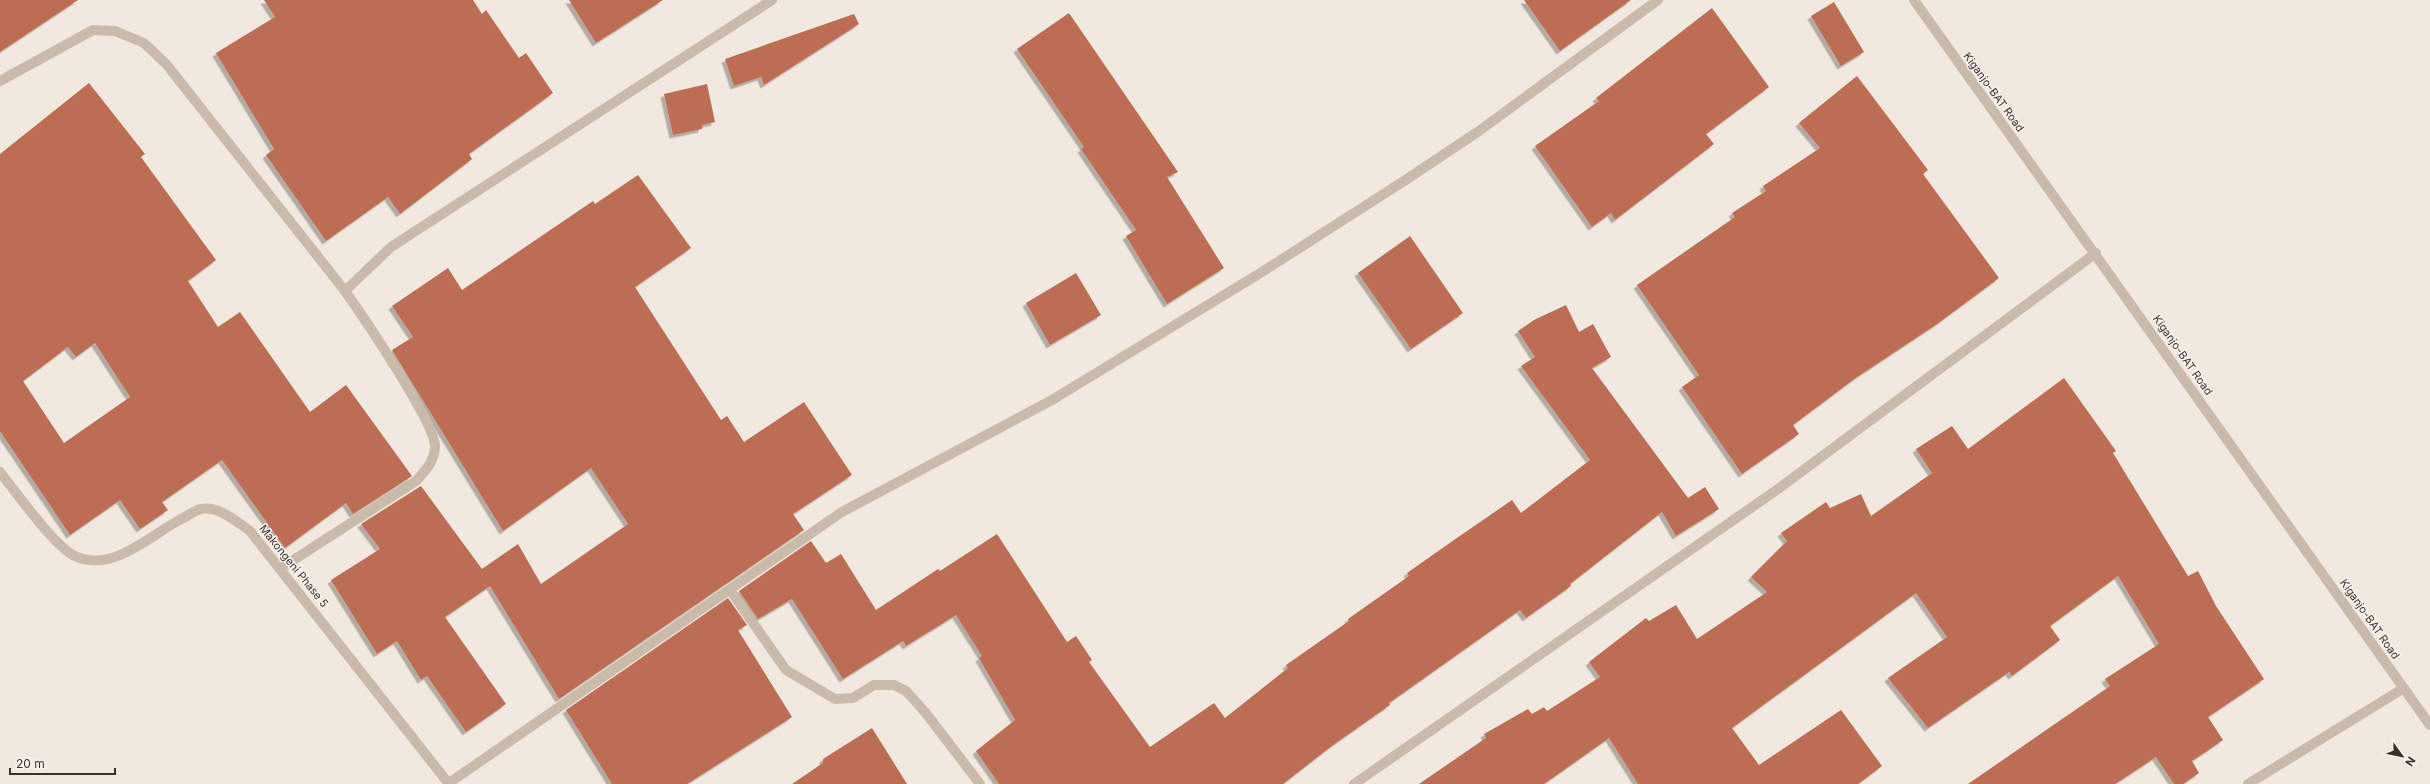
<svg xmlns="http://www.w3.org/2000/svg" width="2430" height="784" font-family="Inter,sans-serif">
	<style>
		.building { fill: #bd6d52; fill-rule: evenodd; filter: url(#shadow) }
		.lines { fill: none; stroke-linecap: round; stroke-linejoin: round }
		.minor { stroke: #c9baac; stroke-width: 10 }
		.labels { text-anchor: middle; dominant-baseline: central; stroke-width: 3; stroke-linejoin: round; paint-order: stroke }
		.street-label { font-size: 11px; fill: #372f2a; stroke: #f9f3ec }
	</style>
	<defs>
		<filter id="shadow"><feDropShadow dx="-3.5" dy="3.5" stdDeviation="0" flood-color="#0004"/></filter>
	</defs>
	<rect width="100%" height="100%" fill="#f1e9df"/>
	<path class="building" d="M 0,0 L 78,0 L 0,52 Z
		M 264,0 L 473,0 L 482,14 L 486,10 L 519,58 L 526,53 L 553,93 L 469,154 L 472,159 L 400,214 L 388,197 L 326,241 L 266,155 L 274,149 L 216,53 L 275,17 Z
		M 569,0 L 663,0 L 596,43 Z
		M 1524,0 L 1631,0 L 1560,51 Z
		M 1834,2 L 1864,52 L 1841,66 L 1811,16 Z
		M 1712,8 L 1769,87 L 1706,134 L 1714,144 L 1615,220 L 1611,213 L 1592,227 L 1535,146 L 1599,101 L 1596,98 Z
		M 1069,13 L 1178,172 L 1167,177 L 1224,268 L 1167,304 L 1126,236 L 1136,230 L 1081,149 L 1084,147 L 1017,49 Z
		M 854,14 L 859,24 L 764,85 L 761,77 L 734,86 L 725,59 Z
		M 1857,76 L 1928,170 L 1923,174 L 1999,278 L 1937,324 L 1857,377 L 1793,425 L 1799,434 L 1742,474 L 1682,387 L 1699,375 L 1637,285 L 1735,217 L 1732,213 L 1766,191 L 1763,186 L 1820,148 L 1799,123 Z
		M 89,83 L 145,154 L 141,157 L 216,260 L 188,281 L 218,327 L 240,312 L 310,412 L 346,385 L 412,476 L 353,514 L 346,503 L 285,548 L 222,460 L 162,502 L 168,510 L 140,529 L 120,500 L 70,535 L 0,431 L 0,154 ZM 95,343 L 130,397 L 64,443 L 23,381 L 68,347 L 76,357 Z
		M 707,84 L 715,122 L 702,125 L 702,129 L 673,135 L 664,94 Z
		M 638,175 L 691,248 L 635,287 L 721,420 L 727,416 L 744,442 L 804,402 L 852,475 L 793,514 L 804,530 L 559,699 L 490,586 L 445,617 L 506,704 L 466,732 L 427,676 L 421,680 L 397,641 L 377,654 L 331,580 L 380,549 L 361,524 L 421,486 L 482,569 L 518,544 L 541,584 L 628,524 L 591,468 L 503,531 L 392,350 L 413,337 L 392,306 L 448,268 L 462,290 L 593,201 L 595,204 Z
		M 1410,236 L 1463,313 L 1411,349 L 1358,273 Z
		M 1076,273 L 1101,315 L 1050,345 L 1026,303 Z
		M 1566,305 L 1579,332 L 1593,324 L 1611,357 L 1592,368 L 1688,498 L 1705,487 L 1719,509 L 1676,536 L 1662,512 L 1570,584 L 1571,586 L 1526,618 L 1520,610 L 1389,703 L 1390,705 L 1333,745 L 1283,784 L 999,784 L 976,751 L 1015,720 L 979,658 L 982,656 L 956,615 L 906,646 L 903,641 L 843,679 L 792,599 L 758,619 L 739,591 L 811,541 L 826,563 L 841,554 L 876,610 L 938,569 L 940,571 L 997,534 L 1067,642 L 1076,636 L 1092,660 L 1089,662 L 1150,747 L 1214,703 L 1225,718 L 1288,668 L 1286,665 L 1349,621 L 1348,619 L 1409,576 L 1407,573 L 1454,540 L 1512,500 L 1521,513 L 1590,460 L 1521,366 L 1535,357 L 1518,331 L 1534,320 Z
		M 2064,378 L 2116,451 L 2113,453 L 2188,576 L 2198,571 L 2216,606 L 2264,679 L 2208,717 L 2223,740 L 2192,761 L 2199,773 L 2183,784 L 2174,784 L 2156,757 L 2115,784 L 1968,784 L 2110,686 L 2105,679 L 2159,644 L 2118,576 L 2050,626 L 2060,640 L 2012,676 L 2009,672 L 1928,728 L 1888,678 L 1947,637 L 1916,593 L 1732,728 L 1759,765 L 1841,710 L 1882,766 L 1858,784 L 1638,784 L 1609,738 L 1544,784 L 1419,784 L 1486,738 L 1484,734 L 1528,709 L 1532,714 L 1544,707 L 1547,711 L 1600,677 L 1589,662 L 1646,618 L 1649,621 L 1676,605 L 1697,639 L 1767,592 L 1751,577 L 1787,541 L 1781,533 L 1826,502 L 1830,508 L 1861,494 L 1871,516 L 1932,473 L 1916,449 L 1952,426 L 1968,449 Z
		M 728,598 L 747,625 L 738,630 L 792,717 L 687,784 L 612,784 L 566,710 Z
		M 872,728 L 907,784 L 792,784 L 823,763 L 823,759 Z"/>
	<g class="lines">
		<path class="minor" d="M 1914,0 L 2430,725
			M 0,81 L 93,30 L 115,31 L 144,43 L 167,65 L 345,291
			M 0,472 C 15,491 55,547 75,556 C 114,574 152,533 185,517 C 190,514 196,510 201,509 C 218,505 237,522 250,531 L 449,784
			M 281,568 L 416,481 C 426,470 434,462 435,447 C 436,424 362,315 345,291 L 391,247 L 772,0
			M 730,590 L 786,670 L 835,699 L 853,698 L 874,685 L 894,685 L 906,691 L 925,712 L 980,784
			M 449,783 L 842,512 L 1052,400 L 1262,272 L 1404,181 L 1479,131 L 1658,0
			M 1354,784 L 1778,489 L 2096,253
			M 2248,784 L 2404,688"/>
	</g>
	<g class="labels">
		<g class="street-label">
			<text transform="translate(1994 92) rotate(54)">Kiganjo-BAT Road</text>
			<text transform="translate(2183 355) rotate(55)">Kiganjo-BAT Road</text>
			<text transform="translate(294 566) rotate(51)">Makongeni Phase 5</text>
			<text transform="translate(2370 619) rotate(55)">Kiganjo-BAT Road</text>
		</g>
	</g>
	<g transform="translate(2402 756) rotate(123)" stroke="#f9f3ec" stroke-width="3" paint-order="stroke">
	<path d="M0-3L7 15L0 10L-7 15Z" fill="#372f2a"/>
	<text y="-6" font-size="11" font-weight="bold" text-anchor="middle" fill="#372f2a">N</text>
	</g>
	<path d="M10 768v6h105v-6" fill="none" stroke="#372f2a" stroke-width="2"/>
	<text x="16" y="768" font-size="12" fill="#372f2a" stroke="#f9f3ec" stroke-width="3" paint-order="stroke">20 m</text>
</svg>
